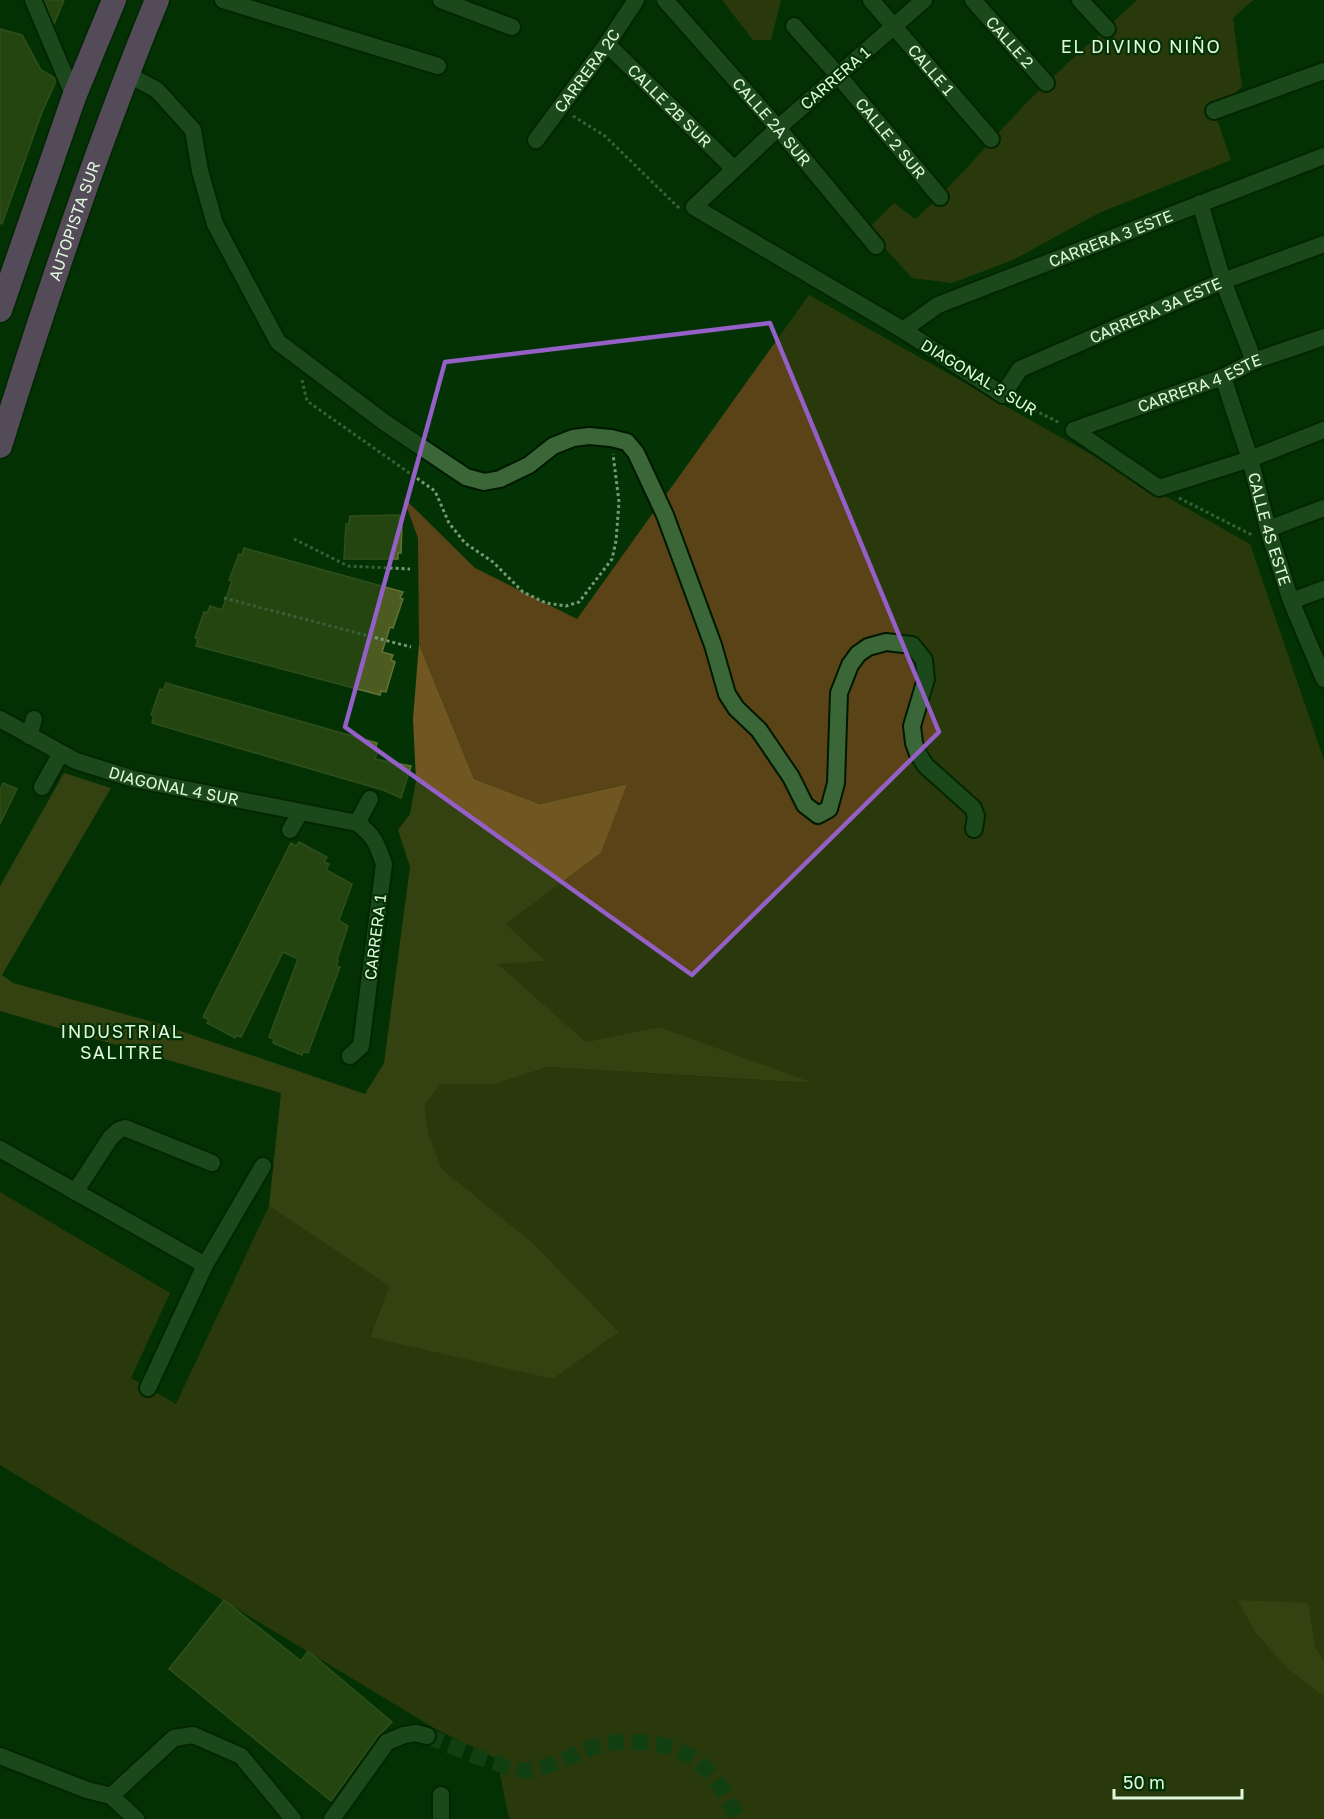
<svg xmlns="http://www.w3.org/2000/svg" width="1324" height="1819" font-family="'Golos Text',sans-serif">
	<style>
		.green { fill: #5a4417 }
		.forest { fill: #705620 }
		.building { fill: #4c5c20; stroke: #627338; stroke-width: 1.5 }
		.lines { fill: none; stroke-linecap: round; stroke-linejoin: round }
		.minor-tunnel { stroke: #245025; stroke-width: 16; stroke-dasharray: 16 8; stroke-linecap: butt }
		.minor-casing { stroke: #001700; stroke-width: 20 }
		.highway-casing { stroke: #001700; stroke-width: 27 }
		.path { stroke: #779a76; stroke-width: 3; stroke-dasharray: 3 3; stroke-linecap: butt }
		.minor { stroke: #3a6638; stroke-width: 16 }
		.highway { stroke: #b66bbf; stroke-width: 24 }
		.marked { fill: none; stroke: #945fc6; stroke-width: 4.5; stroke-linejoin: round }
		.labels { text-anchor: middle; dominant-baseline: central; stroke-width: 4.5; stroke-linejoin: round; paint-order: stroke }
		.street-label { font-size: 16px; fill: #e0f8dd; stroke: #033204 }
		.neighbourhood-label { font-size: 18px; letter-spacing: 1.5px; fill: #e0f8dd; stroke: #033204 }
	</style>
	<rect width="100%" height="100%" fill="#033204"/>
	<path class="green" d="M 722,0 L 781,0 L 771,40 L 753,40 Z
		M 1137,0 L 1253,0 L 1233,18 L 1242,87 L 1214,111 L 1231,160 L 1099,213 L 1013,260 L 952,283 L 912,278 L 868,229 L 894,203 L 915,219 C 962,178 1000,127 1046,84 C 1075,55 1107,29 1137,0 Z
		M 809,295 L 1250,544 L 1324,760 L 1324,1819 L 509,1819 L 497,1759 L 434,1728 L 0,1465 L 0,1192 L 170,1293 L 131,1378 L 176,1404 L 269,1206 L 389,1286 L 370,1336 L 553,1379 L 619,1332 L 535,1245 L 442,1169 L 428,1133 L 425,1105 L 441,1084 L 495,1084 L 548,1067 L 810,1083 L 659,1027 L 586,1042 L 497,963 L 544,961 L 506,924 L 601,853 L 626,784 L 540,804 L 474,779 L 419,644 L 418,538 L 403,497 L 475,568 L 577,619 Z"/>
	<path class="forest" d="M 419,644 L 474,779 L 540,804 L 627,784 L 601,853 L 506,924 L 545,961 L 498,964 L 586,1042 L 659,1027 L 813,1083 L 548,1067 L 495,1084 L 441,1084 L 425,1105 L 428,1133 L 442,1169 L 535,1245 L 619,1332 L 553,1379 L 370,1337 L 389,1286 L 269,1206 L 281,1093 L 0,1011 L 0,886 L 64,773 L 111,788 L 2,975 L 13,983 L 160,1024 L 365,1094 L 384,1063 L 410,867 L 398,830 L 410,814 L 416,780 L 413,719 Z
		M 1238,1600 L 1308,1603 L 1315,1648 L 1324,1661 L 1324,1696 L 1288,1669 L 1256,1633 Z"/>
	<path class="building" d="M 44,0 L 64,0 L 54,24 Z
		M 0,29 L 22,35 L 41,70 L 55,78 L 56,81 L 42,112 L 2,224 L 0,223 Z
		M 400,515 L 399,522 L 402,523 L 401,553 L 398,553 L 398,559 L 344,559 L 346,524 L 349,524 L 350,516 Z
		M 244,548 L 403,592 L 400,598 L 403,599 L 393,628 L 390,627 L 382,652 L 393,655 L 391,660 L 395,662 L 386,692 L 381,691 L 380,695 L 196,646 L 198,639 L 195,638 L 204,612 L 207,613 L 210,606 L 222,610 L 232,581 L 229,580 L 239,554 L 242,555 Z
		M 166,683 L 377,743 L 375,750 L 378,751 L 375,759 L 411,766 L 401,798 L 383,790 L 152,723 L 154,716 L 151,715 L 160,689 L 163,690 Z
		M 3,783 L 17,789 L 0,824 L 0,790 Z
		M 299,842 L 327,857 L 324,862 L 329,864 L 326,870 L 352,884 L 339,920 L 348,926 L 337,960 L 338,961 L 336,966 L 340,967 L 308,1053 L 303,1052 L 302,1055 L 273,1043 L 274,1039 L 269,1037 L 298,959 L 283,952 L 241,1037 L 236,1035 L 235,1038 L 207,1023 L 209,1020 L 203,1017 L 291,843 L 296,846 Z
		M 224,1600 L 301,1661 L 308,1651 L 392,1722 L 378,1736 L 331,1801 L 169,1669 Z"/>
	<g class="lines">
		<path class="minor-tunnel" d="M 427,1736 C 451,1746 474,1756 499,1764 C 505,1766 511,1769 517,1770 C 541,1773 569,1756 591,1748 C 603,1743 618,1742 632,1742 C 685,1742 716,1768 736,1816"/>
		<g class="minor-casing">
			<g id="minor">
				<path d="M 33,0 L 74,97"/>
				<path d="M 223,0 L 438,66"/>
				<path d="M 441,0 L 512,27"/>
				<path id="s1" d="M 665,0 L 778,128 L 876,246"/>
				<path id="s2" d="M 871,0 L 991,139"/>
				<path id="s3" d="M 924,0 L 778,128 L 694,207 L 903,330 L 1003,395 L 1020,369 L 1223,281 L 1324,244"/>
				<path id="s4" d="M 973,0 L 1046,83"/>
				<path d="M 1080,0 L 1107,29"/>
				<path id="s5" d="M 794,26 L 838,75 L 940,197"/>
				<path id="s6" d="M 607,44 L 734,169"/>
				<path d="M 127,74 L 157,90 L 193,130 L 200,171 L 215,224 L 278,342 L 384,422 L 466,477 L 484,482 L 500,479 L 529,465 L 553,446 L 573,438 L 589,436 L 611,438 L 627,442 L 636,453 L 665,515 L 713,645 L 727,694 L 736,708 L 759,730 L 791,777 L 805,805 L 818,815 L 829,809 L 836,783 L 839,693 L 850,665 L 858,654 L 868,647 L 886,642 L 912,645 L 924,660 L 926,679 L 912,726 L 914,743 L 918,754 L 926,766 L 973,808 L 976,816 L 974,829"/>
				<path d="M 1214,111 L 1324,71"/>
				<path id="s7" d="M 536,140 L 607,44 L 636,0"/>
				<path d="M 1200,203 L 1223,281 L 1254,361"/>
				<path id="s8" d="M 903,330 L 938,305 L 1324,156"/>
				<path id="s9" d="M 1223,377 L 1250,459 L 1268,529 L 1291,601 L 1324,679"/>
				<path d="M 1074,430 L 1159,488 L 1250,459 L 1324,430"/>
				<path id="s10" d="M 1074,430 L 1223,377 L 1254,361 L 1324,337"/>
				<path d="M 1268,529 L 1324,508"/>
				<path d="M 1291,601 L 1324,589"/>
				<path id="s11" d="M 0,719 L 76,761 L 134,779 L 357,823 C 374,835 377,844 384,864 L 361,1046 L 350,1056"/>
				<path d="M 29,736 L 34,719"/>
				<path d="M 42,787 L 61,753"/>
				<path d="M 357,823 L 370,799"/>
				<path d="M 290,830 L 300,813"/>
				<path d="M 0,1149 L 205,1265"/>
				<path d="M 75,1192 L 111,1137 L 119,1130 L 125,1128 L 212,1163"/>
				<path d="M 148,1388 L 205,1265 L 263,1166"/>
				<path d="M 0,1756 L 87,1790 L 111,1796"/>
				<path d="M 111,1796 L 174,1738 L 193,1735 L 241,1756 L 293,1819"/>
				<path d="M 111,1796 L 136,1819"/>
				<path d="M 332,1819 L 387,1742 L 404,1735 L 416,1733 L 427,1736"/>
				<path d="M 441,1819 L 441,1795"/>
			</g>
		</g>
		<g class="highway-casing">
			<g id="highway">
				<path d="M 0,310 L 74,97 L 114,0"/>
				<path id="s12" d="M 0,446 C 47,295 97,146 157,0"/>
			</g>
		</g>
		<path class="path" d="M 573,116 L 605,136 L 679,208
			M 302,380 L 307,401 L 435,491 L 449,523 L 465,543 L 493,562 L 523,592 L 546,603 L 566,606 L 579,602 L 612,559 L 616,541 L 619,502 L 613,454
			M 1018,402 L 1060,423
			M 1179,498 L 1250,534 L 1254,533
			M 294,539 L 348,566 L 410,569
			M 224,598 L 411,647"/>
		<use href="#minor" class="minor"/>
		<use href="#highway" class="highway"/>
	</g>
	<path d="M0 0H1324V1819H0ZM 770,323 L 939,732 L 692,975 L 345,727 L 445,362 Z" fill="#033204" fill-opacity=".55" fill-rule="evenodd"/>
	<path class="marked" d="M 770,323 L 939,732 L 692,975 L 345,727 L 445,362 Z"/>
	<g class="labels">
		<g class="street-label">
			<text stroke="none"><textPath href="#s4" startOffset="56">CALLE 2</textPath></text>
			<text stroke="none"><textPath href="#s7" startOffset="86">CARRERA 2C</textPath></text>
			<text stroke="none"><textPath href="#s2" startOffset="92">CALLE 1</textPath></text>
			<text transform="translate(835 78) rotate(-41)">CARRERA 1</text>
			<text stroke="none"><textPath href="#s6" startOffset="88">CALLE 2B SUR</textPath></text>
			<text stroke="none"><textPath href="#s1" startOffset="162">CALLE 2A SUR</textPath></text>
			<text stroke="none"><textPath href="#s5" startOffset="148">CALLE 2 SUR</textPath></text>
			<text stroke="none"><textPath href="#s12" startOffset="237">AUTOPISTA SUR</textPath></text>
			<text stroke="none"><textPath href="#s8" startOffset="228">CARRERA 3 ESTE</textPath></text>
			<text stroke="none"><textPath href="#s3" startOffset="850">CARRERA 3A ESTE</textPath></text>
			<text transform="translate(979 377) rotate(31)">DIAGONAL 3 SUR</text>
			<text stroke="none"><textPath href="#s10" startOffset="134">CARRERA 4 ESTE</textPath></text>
			<text stroke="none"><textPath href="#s9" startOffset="159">CALLE 4S ESTE</textPath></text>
			<text stroke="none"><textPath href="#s11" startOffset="188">DIAGONAL 4 SUR</textPath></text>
			<text transform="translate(375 937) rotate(-83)">CARRERA 1</text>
		</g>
		<g class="neighbourhood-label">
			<text x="1141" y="46">EL DIVINO NIÑO</text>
			<text x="122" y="1031">INDUSTRIAL<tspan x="122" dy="21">SALITRE</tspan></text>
		</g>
	</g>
	<path d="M1114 1789v9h128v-9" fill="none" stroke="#e0f8dd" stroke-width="3"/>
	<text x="1123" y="1789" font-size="18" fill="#e0f8dd" stroke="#033204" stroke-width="4.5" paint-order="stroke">50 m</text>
</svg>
